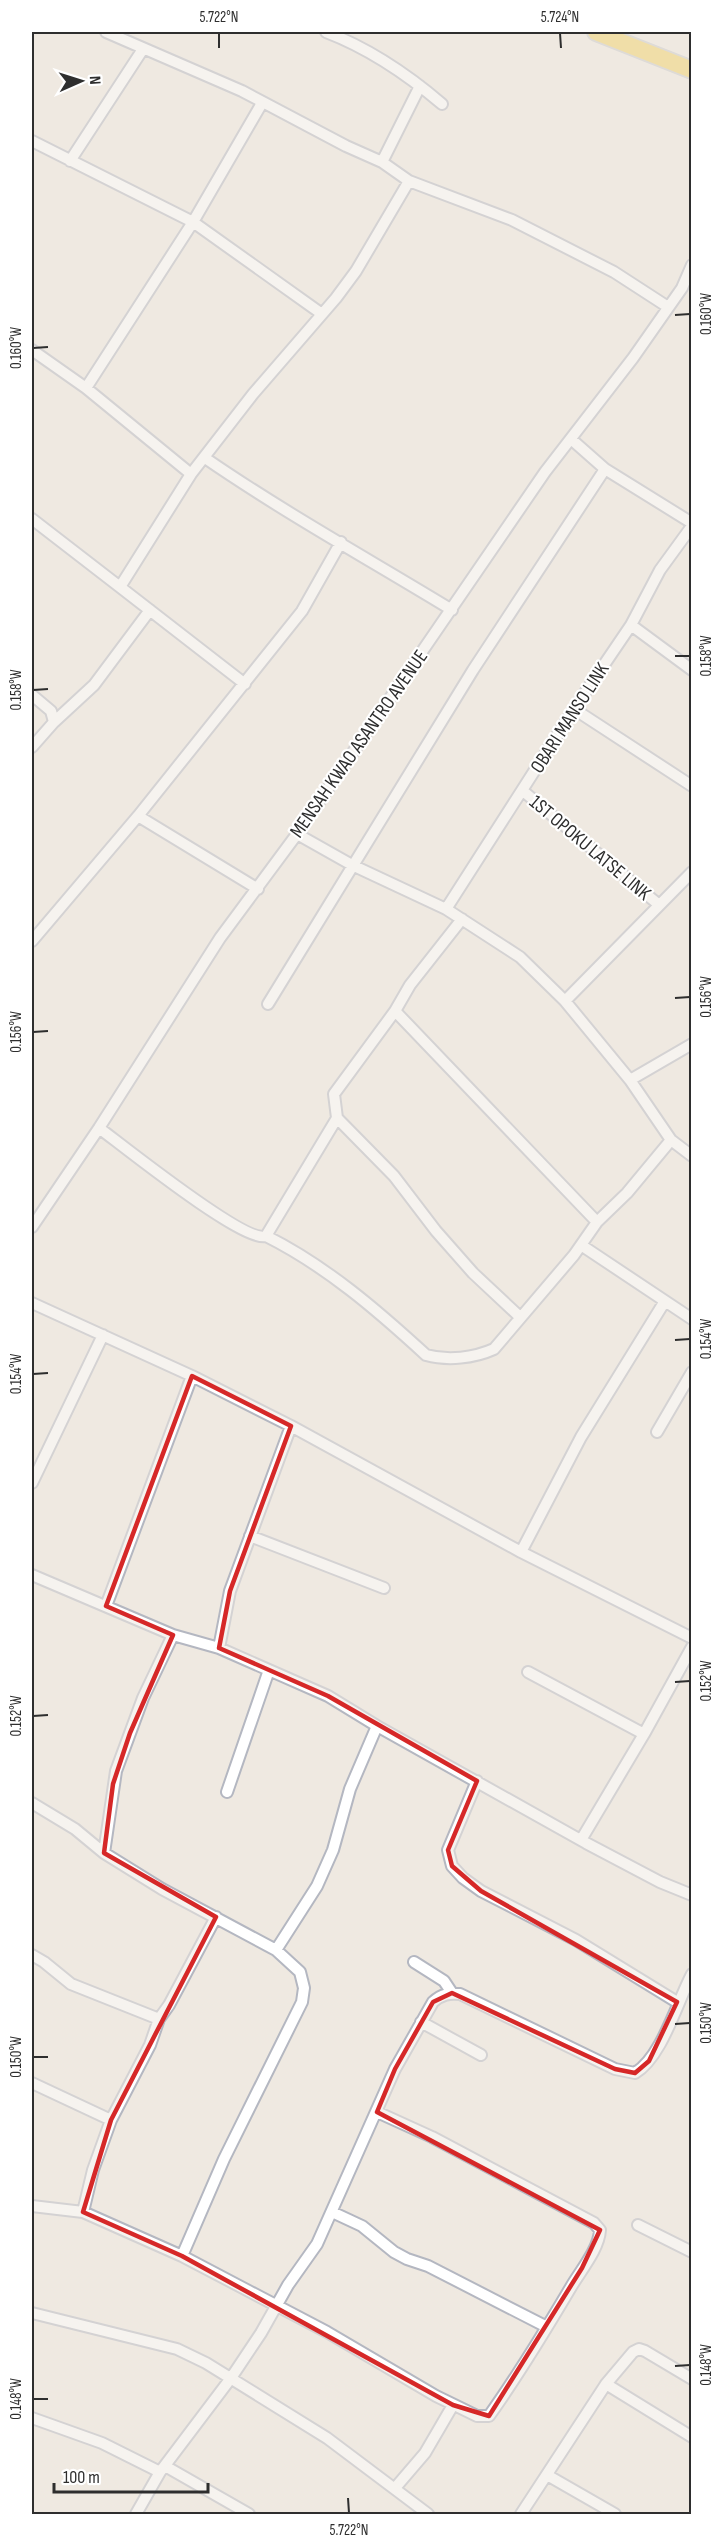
<svg xmlns="http://www.w3.org/2000/svg" width="723" height="2546" font-family="'Sofia Sans Condensed',sans-serif">
	<style>
		.lines { fill: none; stroke-linecap: round; stroke-linejoin: round }
		.minor-casing { stroke: #b4b7c1; stroke-width: 14 }
		.primary-casing { stroke: #c9c9c9; stroke-width: 20 }
		.minor { stroke: #fff; stroke-width: 10 }
		.primary { stroke: #f2d163; stroke-width: 16 }
		.marked { fill: none; stroke: #d62828; stroke-width: 4.5; stroke-linejoin: round }
		.ticks { fill: none; stroke: #2e2e2e; stroke-width: 2 }
		.labels { text-anchor: middle; dominant-baseline: central; stroke-width: 4.5; stroke-linejoin: round; paint-order: stroke }
		.street-label { font-size: 20px; fill: #2e2e2e; stroke: #fff }
		.neatline { fill: none; stroke: #2e2e2e; stroke-width: 2 }
		.ticks-label { font-size: 15px; text-anchor: middle; fill: #2e2e2e }
	</style>
	<rect width="100%" height="100%" fill="#efe9e1"/>
	<g class="lines">
		<g class="minor-casing">
			<path id="minor" d="M 106,32 L 242,91 L 346,146 L 382,162 L 409,181 L 512,220 L 614,272 L 668,307
				M 326,32 C 368,48 408,75 442,104
				M 32,141 L 193,222 L 322,314
				M 70,161 L 143,49
				M 382,162 L 420,86
				M 32,350 L 86,388 L 191,474
				M 86,388 L 193,222 L 262,103
				M 571,439 L 605,469 L 692,523
				M 205,458 C 285,513 370,560 452,610
				M 32,519 L 120,587 L 191,474 L 253,394 L 336,298 L 356,271 L 409,181
				M 120,587 L 245,684
				M 631,625 L 692,670
				M 32,695 L 51,711 L 54,722 L 32,747
				M 574,709 L 692,786
				M 54,722 L 94,685 L 150,610
				M 523,791 L 658,904
				M 138,816 L 258,889
				M 297,834 L 352,865 L 446,909 L 520,957 L 565,1001 L 630,1080 L 671,1140 L 692,1156
				M 446,909 L 574,709 L 631,625 L 660,570 L 692,526
				M 462,919 L 410,985 L 395,1011 L 597,1222
				M 32,941 L 138,816 L 302,611 L 341,542
				M 565,1001 L 692,872
				M 268,1004 L 473,670 L 605,469
				M 630,1080 L 692,1044
				M 337,1118 L 394,1176 L 436,1231 L 473,1273 L 520,1317
				M 99,1128 C 122,1145 245,1244 266,1236 L 337,1118 L 334,1094 L 395,1011
				M 32,1227 L 99,1128 L 220,938 L 297,834 L 545,472 L 633,358 L 682,288 L 692,265
				M 266,1236 C 326,1266 377,1310 426,1355 C 448,1361 474,1358 494,1349 L 574,1255 L 597,1222 L 627,1193 L 671,1140
				M 581,1245 L 692,1319
				M 32,1303 L 192,1376 L 291,1426 L 521,1552 L 692,1638
				M 657,1432 L 692,1372
				M 32,1483 L 103,1335
				M 250,1536 L 384,1588
				M 521,1552 L 581,1437 L 665,1301
				M 32,1575 L 173,1635 L 219,1648 L 328,1696 L 377,1726 L 586,1843 L 660,1882 L 692,1895
				M 106,1606 L 192,1376
				M 219,1648 L 230,1591 L 291,1426
				M 528,1672 L 644,1734
				M 477,1781 L 448,1850 L 452,1866 L 463,1878 L 481,1891 L 576,1940 L 677,2002
				M 227,1792 L 269,1670
				M 32,1803 L 75,1829 L 104,1853 L 162,1889 L 276,1950 L 300,1972 L 304,1988 L 302,2002 L 224,2159 L 182,2256
				M 581,1840 L 644,1734 L 692,1647
				M 104,1853 L 116,1771 L 143,1698 L 173,1635
				M 276,1950 L 317,1886 L 333,1850 L 350,1789 L 377,1726
				M 32,1955 L 44,1962 L 71,1984 L 159,2019
				M 414,1962 L 444,1981 L 452,1993
				M 421,2022 L 481,2055
				M 32,2083 L 111,2120
				M 32,2206 L 83,2212 L 182,2256 L 327,2332 L 436,2396 L 477,2416 L 489,2416 C 519,2374 545,2331 571,2287 C 581,2270 599,2249 600,2230 L 594,2223 L 432,2137 L 377,2112
				M 83,2212 L 93,2170 L 111,2120 L 150,2045 L 159,2019 L 169,2005 L 216,1917
				M 332,2212 L 362,2226 L 394,2252 L 407,2259 L 428,2266 L 547,2327
				M 638,2225 L 692,2252
				M 32,2313 L 177,2349 L 206,2363 L 327,2438 L 428,2514
				M 606,2384 L 692,2437
				M 32,2418 L 102,2443 L 160,2472
				M 165,2466 L 249,2514
				M 547,2475 L 615,2514
				M 395,2488 L 425,2453 L 453,2405
				M 136,2514 L 160,2472 L 231,2378 L 261,2333 L 288,2285 L 317,2244 L 395,2069 L 433,2002 C 442,1994 449,1993 460,1994 L 615,2069 L 635,2073 C 662,2057 677,2002 692,1974
				M 521,2514 L 606,2384 L 633,2352 L 639,2349 L 645,2351 L 692,2379"/>
		</g>
		<g class="primary-casing">
			<path id="primary" d="M 596,32 L 692,70"/>
		</g>
		<use href="#minor" class="minor"/>
		<use href="#primary" class="primary"/>
	</g>
	<path d="M0 0H723V2546H0ZM 192,1376 L 291,1426 L 230,1591 L 219,1648 L 328,1696 L 477,1781 L 448,1850 L 452,1866 L 481,1891 L 677,2002 L 649,2061 L 635,2073 L 615,2069 L 452,1993 L 433,2002 L 395,2069 L 377,2112 L 600,2230 L 582,2268 L 489,2416 L 453,2405 L 182,2256 L 83,2212 L 111,2120 L 216,1917 L 104,1853 L 113,1784 L 130,1733 L 173,1635 L 106,1606 Z" fill="#efe9e1" fill-opacity=".55" fill-rule="evenodd"/>
	<path class="marked" d="M 192,1376 L 291,1426 L 230,1591 L 219,1648 L 328,1696 L 477,1781 L 448,1850 L 452,1866 L 481,1891 L 677,2002 L 649,2061 L 635,2073 L 615,2069 L 452,1993 L 433,2002 L 395,2069 L 377,2112 L 600,2230 L 582,2268 L 489,2416 L 453,2405 L 182,2256 L 83,2212 L 111,2120 L 216,1917 L 104,1853 L 113,1784 L 130,1733 L 173,1635 L 106,1606 Z"/>
	<path class="ticks" d="M 219,33 L 219,48M 560,33 L 561,48M 675,315 L 690,314M 33,348 L 48,347M 675,656 L 690,656M 33,690 L 48,689M 675,998 L 690,997M 33,1032 L 48,1031M 675,1340 L 690,1339M 33,1374 L 48,1373M 675,1682 L 690,1681M 33,1716 L 48,1715M 675,2024 L 690,2023M 33,2057 L 48,2057M 675,2366 L 690,2365M 33,2399 L 48,2399M 348,2498 L 349,2513"/>
	<g class="labels">
		<g class="street-label">
			<text transform="translate(570 718) rotate(-57)">OBARI MANSO LINK</text>
			<text transform="translate(359 744) rotate(-55)">MENSAH KWAO ASANTRO AVENUE</text>
			<text transform="translate(590 848) rotate(40)">1ST OPOKU LATSE LINK</text>
		</g>
	</g>
	<rect width="723" height="2546" fill="none" stroke="#ffffff" stroke-width="66"/>
	<g transform="translate(81 81) rotate(87)" stroke="#ffffff" stroke-width="4.5" paint-order="stroke">
	<path d="M0-4.5L10 22L0 15L-10 22Z" fill="#2e2e2e"/>
	<text y="-9" font-size="16" font-weight="bold" text-anchor="middle" fill="#2e2e2e">N</text>
	</g>
	<path d="M54 2483v9h154v-9" fill="none" stroke="#2e2e2e" stroke-width="3"/>
	<text x="63" y="2483" font-size="18" fill="#2e2e2e" stroke="#ffffff" stroke-width="4.5" paint-order="stroke">100 m</text>
	<rect x="33" y="33" width="657" height="2480" class="neatline"/>
	<g class="ticks-label">
		<text x="219" y="22">5.722°N</text>
		<text x="560" y="22">5.724°N</text>
		<text transform="translate(706 314) rotate(-90)" y="5">0.160°W</text>
		<text transform="translate(16 348) rotate(-90)" y="5">0.160°W</text>
		<text transform="translate(706 656) rotate(-90)" y="5">0.158°W</text>
		<text transform="translate(16 690) rotate(-90)" y="5">0.158°W</text>
		<text transform="translate(706 997) rotate(-90)" y="5">0.156°W</text>
		<text transform="translate(16 1032) rotate(-90)" y="5">0.156°W</text>
		<text transform="translate(706 1339) rotate(-90)" y="5">0.154°W</text>
		<text transform="translate(16 1374) rotate(-90)" y="5">0.154°W</text>
		<text transform="translate(706 1681) rotate(-90)" y="5">0.152°W</text>
		<text transform="translate(16 1716) rotate(-90)" y="5">0.152°W</text>
		<text transform="translate(706 2023) rotate(-90)" y="5">0.150°W</text>
		<text transform="translate(16 2057) rotate(-90)" y="5">0.150°W</text>
		<text transform="translate(706 2365) rotate(-90)" y="5">0.148°W</text>
		<text transform="translate(16 2399) rotate(-90)" y="5">0.148°W</text>
		<text x="349" y="2535">5.722°N</text>
	</g>
</svg>
